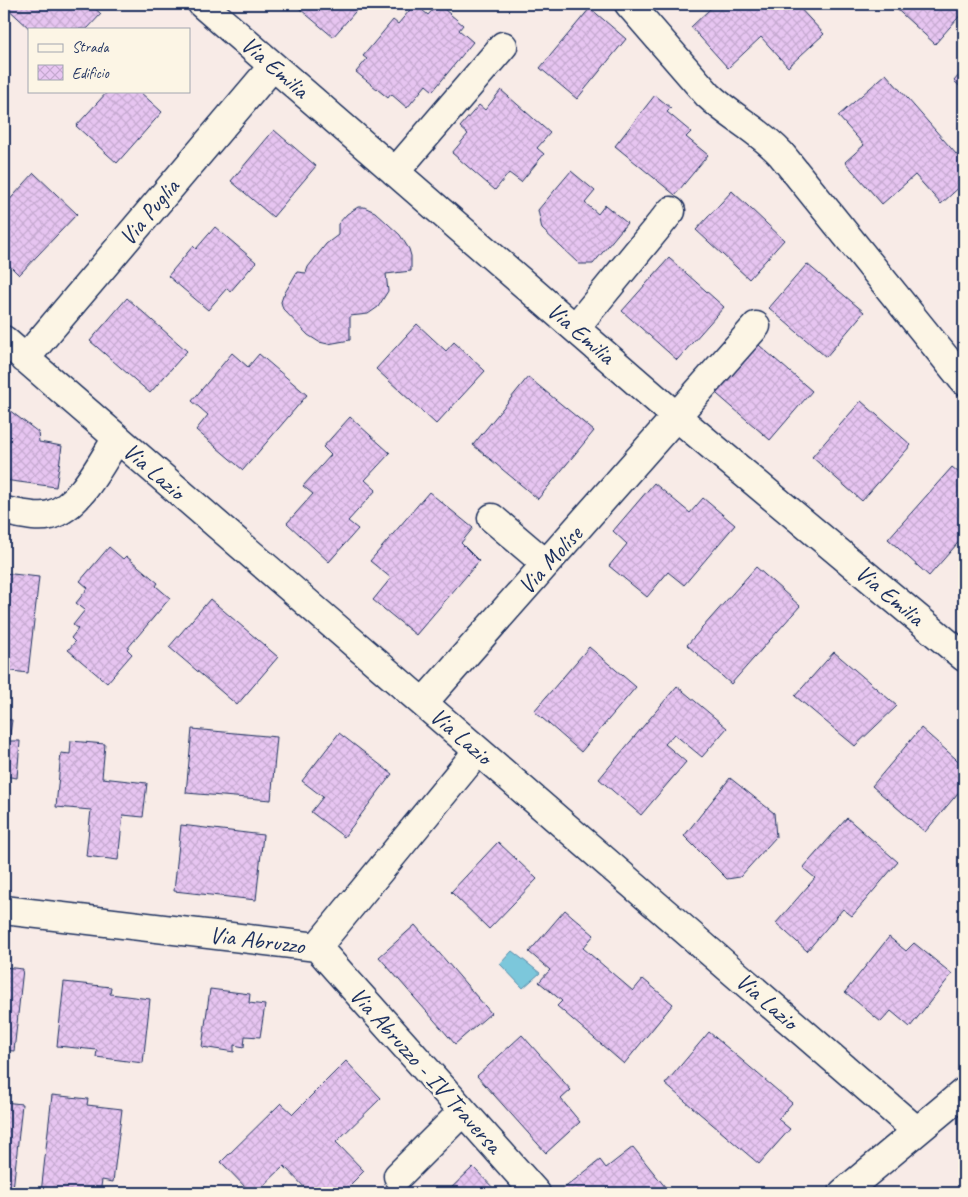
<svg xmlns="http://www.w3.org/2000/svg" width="968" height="1197" font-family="Caveat,sans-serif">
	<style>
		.water { fill: #7bc7db; stroke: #558aa9 }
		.building { fill: url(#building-cross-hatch); stroke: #1b2f5e }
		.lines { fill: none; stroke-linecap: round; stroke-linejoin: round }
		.minor-casing { stroke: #1b2f5e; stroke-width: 31 }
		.minor { stroke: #fcf5e5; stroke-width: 28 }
		.labels { text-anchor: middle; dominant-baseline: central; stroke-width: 5; stroke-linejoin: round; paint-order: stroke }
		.street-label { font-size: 24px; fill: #1b2f5e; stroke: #fcf5e5 }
	</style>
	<defs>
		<pattern id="building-cross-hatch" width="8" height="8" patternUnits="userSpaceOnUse" patternTransform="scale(1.25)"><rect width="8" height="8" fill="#e7c5f1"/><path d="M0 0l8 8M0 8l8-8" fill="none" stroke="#c6aad1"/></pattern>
	</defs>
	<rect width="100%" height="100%" fill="#f8ebe7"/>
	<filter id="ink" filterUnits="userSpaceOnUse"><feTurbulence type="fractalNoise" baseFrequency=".02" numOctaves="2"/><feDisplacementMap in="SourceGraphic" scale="10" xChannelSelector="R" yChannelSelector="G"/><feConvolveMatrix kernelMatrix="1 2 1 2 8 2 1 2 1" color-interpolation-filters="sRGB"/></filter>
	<g filter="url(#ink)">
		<path class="water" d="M 512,951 L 540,973 L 523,988 L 500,964 Z"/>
		<path class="building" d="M 7,4 L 90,4 L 101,14 L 87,29 L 30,29 L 5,6 Z
			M 294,4 L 362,4 L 333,37 Z
			M 415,4 L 428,15 L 438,4 L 463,25 L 459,30 L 473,42 L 433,91 L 426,85 L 407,108 L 391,94 L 388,98 L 356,72 L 367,59 L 363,56 L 393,20 L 398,24 Z
			M 708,4 L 796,4 L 824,34 L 788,67 L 761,37 L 728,68 L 691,27 L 711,8 Z
			M 891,4 L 964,4 L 964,11 L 935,44 Z
			M 590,8 L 626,39 L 577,99 L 540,68 Z
			M 964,69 L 964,90 L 954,81 Z
			M 886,74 L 964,163 L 964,183 L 941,204 L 915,175 L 882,204 L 845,162 L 864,145 L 838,116 Z
			M 501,90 L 550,133 L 537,148 L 544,154 L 521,182 L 509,173 L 495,190 L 452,153 L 468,134 L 460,127 L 479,105 L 485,110 Z
			M 108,91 L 139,91 L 162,112 L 117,163 L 76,126 Z
			M 655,95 L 671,108 L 667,112 L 691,132 L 686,137 L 708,155 L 675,195 L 615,146 Z
			M 274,130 L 316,166 L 273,217 L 231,181 Z
			M 571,171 L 595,191 L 585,203 L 598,214 L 605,205 L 627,223 L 593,264 L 579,264 L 542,229 L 538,210 Z
			M 34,173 L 77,214 L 19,275 L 4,260 L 4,206 Z
			M 732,191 L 784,240 L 749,279 L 696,230 Z
			M 358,207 L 364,207 L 375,212 L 400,235 L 409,249 L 411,256 L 411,271 L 386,274 L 388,291 L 378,307 L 368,314 L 350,316 L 350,340 L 328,344 L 319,342 L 308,335 L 283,309 L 281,302 L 283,296 L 297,272 L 306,273 L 308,267 L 326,244 L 338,235 L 338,224 L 347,214 Z
			M 215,227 L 256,262 L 230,292 L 227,288 L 208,310 L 168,276 L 193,246 L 196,249 Z
			M 669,258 L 724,307 L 677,360 L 622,311 Z
			M 807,264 L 864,312 L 826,357 L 769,308 Z
			M 127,298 L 187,351 L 150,393 L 90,341 Z
			M 417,324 L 446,351 L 454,342 L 485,371 L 436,424 L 376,369 Z
			M 752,339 L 812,391 L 770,440 L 710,388 Z
			M 232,353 L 248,367 L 259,354 L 307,395 L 243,470 L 196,430 L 208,415 L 192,401 Z
			M 528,377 L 594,431 L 538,499 L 473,445 Z
			M 861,401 L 911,445 L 862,501 L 812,457 Z
			M 9,410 L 38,432 L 39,442 L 62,446 L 56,487 L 4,480 L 4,418 Z
			M 350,417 L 390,453 L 365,480 L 376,490 L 348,521 L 358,529 L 329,562 L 287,523 L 313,494 L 303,486 L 331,455 L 323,447 Z
			M 952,467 L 964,477 L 964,536 L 929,576 L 888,539 Z
			M 654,483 L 690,513 L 703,498 L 735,525 L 684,585 L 668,572 L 647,597 L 609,566 L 627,544 L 613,531 Z
			M 429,492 L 473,528 L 461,543 L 479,561 L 416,635 L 373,600 L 391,578 L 370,561 Z
			M 109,547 L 123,559 L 126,556 L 158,583 L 156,586 L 170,598 L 127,649 L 132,654 L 107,683 L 68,650 L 75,642 L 71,638 L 78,629 L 73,625 L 85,610 L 76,603 L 88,588 L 80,581 Z
			M 756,567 L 800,606 L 731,684 L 687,645 Z
			M 4,573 L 39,577 L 28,673 L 4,670 Z
			M 210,599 L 278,657 L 237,705 L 169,647 Z
			M 589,647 L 636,687 L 581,752 L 534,711 Z
			M 834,652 L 897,706 L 855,746 L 795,696 Z
			M 677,686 L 727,728 L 702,757 L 674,734 L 665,744 L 686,762 L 641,815 L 599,779 Z
			M 4,719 L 12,720 L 9,741 L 20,741 L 17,778 L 4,776 Z
			M 921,728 L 964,766 L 964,786 L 925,832 L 872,786 Z
			M 192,729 L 277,737 L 271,800 L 186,793 Z
			M 339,733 L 392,774 L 344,837 L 311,812 L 323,797 L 302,781 Z
			M 71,741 L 105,744 L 102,778 L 147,783 L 143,817 L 123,815 L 118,860 L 86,856 L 91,810 L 56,807 L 61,753 L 70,754 Z
			M 730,778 L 774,813 L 776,837 L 740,877 L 727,879 L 684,836 Z
			M 847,818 L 898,862 L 852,916 L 843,909 L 807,951 L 776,923 L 815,878 L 803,868 Z
			M 181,825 L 263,835 L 256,900 L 174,891 Z
			M 498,842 L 537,879 L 489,929 L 451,892 Z
			M 565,910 L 594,935 L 583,948 L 633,991 L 643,979 L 673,1004 L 624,1064 L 557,1006 L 562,1001 L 539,982 L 550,970 L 529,952 Z
			M 415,925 L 491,1013 L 455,1044 L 379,957 Z
			M 889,937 L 906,951 L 914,943 L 952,974 L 910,1027 L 891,1011 L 881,1022 L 845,992 Z
			M 4,967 L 23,969 L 14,1051 L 4,1050 Z
			M 64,982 L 111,987 L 110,994 L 150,999 L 143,1063 L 96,1057 L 97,1050 L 57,1046 Z
			M 210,989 L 250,994 L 249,1003 L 265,1005 L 260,1037 L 245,1036 L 244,1047 L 234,1045 L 234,1052 L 202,1047 Z
			M 709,1032 L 792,1103 L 778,1119 L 790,1129 L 759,1164 L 665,1084 Z
			M 522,1035 L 571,1090 L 561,1099 L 580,1122 L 546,1153 L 477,1076 Z
			M 346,1061 L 381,1098 L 336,1142 L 364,1171 L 342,1193 L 310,1193 L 284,1166 L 256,1193 L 251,1193 L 221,1162 L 281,1103 L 293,1114 Z
			M 52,1095 L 88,1099 L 87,1105 L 122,1109 L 113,1182 L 102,1180 L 100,1193 L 41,1193 Z
			M 4,1102 L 22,1104 L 13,1190 L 4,1189 Z
			M 633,1147 L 670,1193 L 599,1193 L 597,1191 L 594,1193 L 558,1193 L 600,1160 L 606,1168 Z
			M 473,1167 L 498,1193 L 446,1193 Z"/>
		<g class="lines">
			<g class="minor-casing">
				<path id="minor" d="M 202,4 L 677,417 L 964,657
					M 629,4 L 708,95 C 731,117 759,130 781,154 L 964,381
					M 395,172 L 503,46
					M 575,328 L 671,211
					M 4,340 L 917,1131
					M 25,359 L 273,66
					M 4,511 C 18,513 36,519 50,515 C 80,507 101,463 117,438
					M 492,518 L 546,564
					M 423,703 L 756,326
					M 4,910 L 317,947 L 478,751
					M 317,947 L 536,1193
					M 398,1176 L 463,1111
					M 843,1193 L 964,1092"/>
			</g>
			<use href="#minor" class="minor"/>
		</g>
	</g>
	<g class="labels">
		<g class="street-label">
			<text transform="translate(275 67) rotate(41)">Via Emilia</text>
			<text transform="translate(149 212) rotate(-50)">Via Puglia</text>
			<text transform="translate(581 333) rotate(41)">Via Emilia</text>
			<text transform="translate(154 471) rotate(41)">Via Lazio</text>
			<text transform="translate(550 560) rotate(-48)">Via Molise</text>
			<text transform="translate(890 595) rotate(40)">Via Emilia</text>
			<text transform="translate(461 736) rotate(41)">Via Lazio</text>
			<text transform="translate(257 940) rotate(7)">Via Abruzzo</text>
			<text transform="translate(767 1001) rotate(41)">Via Lazio</text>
			<text transform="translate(426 1070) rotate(48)">Via Abruzzo - IV Traversa</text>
		</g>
	</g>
	<rect width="968" height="1197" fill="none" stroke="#fcf5e5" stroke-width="20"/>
	<rect x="10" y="10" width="948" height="1177" fill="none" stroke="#1b2f5e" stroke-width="2" filter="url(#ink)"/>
	<rect x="28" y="28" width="162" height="65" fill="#fcf5e5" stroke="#a2a6af"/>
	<rect x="38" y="44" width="25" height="8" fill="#fcf5e5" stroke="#a2a6af"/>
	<text x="72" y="52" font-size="15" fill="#1b2f5e">Strada</text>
	<rect x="38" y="65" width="25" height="15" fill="url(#building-cross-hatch)" stroke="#a2a6af"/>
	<text x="72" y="78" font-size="15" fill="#1b2f5e">Edificio</text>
</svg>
